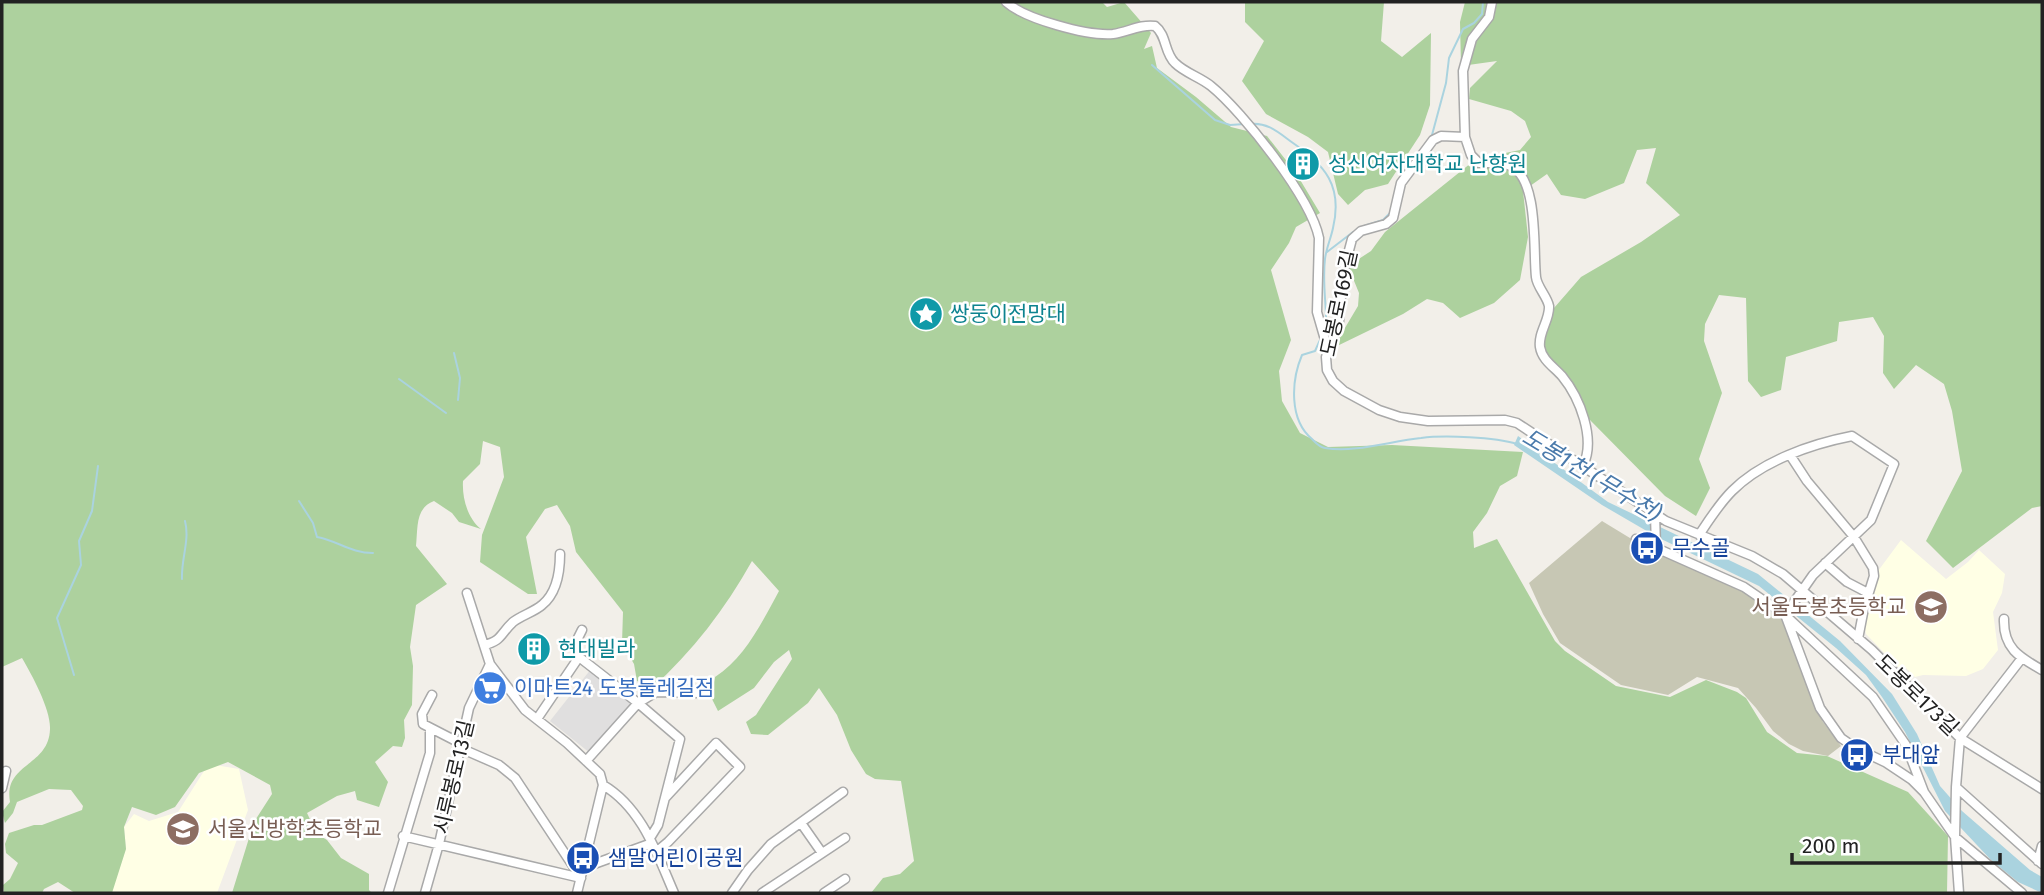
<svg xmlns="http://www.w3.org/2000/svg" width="2044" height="895" font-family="'Fira Sans','Noto Sans KR',sans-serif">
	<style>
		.residential { fill: #e0dfdf }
		.education { fill: #ffffe5 }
		.construction { fill: #c7c7b4 }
		.forest { fill: #add19e }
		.water { fill: #aad3df }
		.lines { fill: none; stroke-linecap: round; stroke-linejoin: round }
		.stream { stroke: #aad3df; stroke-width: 2 }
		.minor-casing { stroke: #a9a9a9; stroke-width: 11 }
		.minor { stroke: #fff; stroke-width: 8 }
		.labels { text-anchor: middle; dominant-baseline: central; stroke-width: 5; stroke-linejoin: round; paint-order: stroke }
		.culture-label { font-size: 21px; fill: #0d838f; stroke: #fff; text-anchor: start }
		.street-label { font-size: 21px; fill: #222; stroke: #fff }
		.transit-label { font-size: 21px; fill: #164399; stroke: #fff; text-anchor: start }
		.education-label { font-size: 21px; fill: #785e54; stroke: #fff; text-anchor: end }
		.shop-label { font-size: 21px; fill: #366cbe; stroke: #fff; text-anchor: start }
		.water-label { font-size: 23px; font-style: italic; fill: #4a7aab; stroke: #fff }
	</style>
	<rect width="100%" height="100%" fill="#f2efe9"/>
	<path class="residential" d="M 591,669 L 635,703 L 590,753 L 550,721 Z"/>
	<path class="education" d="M 1901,540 L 1946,579 L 1968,562 L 1979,550 L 2005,574 L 2002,593 L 1993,612 L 1998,650 L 1983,669 L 1966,676 L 1923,675 L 1915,677 L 1906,668 L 1898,667 L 1866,634 L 1864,622 L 1866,602 L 1878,571 Z
		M 215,765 L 239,769 L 248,810 L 217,893 L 111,893 L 126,849 L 124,827 L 134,814 L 149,821 L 178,812 L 204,771 Z"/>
	<path class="construction" d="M 1602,521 L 1648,549 L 1738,587 L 1769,605 L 1783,618 L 1803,676 L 1823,722 L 1841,746 L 1828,756 L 1803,751 L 1789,744 L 1773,731 L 1756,708 L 1738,688 L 1697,677 L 1668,695 L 1621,685 L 1560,643 L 1543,614 L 1529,583 Z"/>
	<path class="forest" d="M 2,2 L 1102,2 L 1107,7 L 1124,2 L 1151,33 L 1144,49 L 1152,46 L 1157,68 L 1196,97 L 1231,127 L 1267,136 L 1296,173 L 1320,213 L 1296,227 L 1289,243 L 1271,270 L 1291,340 L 1279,371 L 1282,401 L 1300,433 L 1328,447 L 1392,445 L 1523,452 L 1517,476 L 1500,486 L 1487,513 L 1473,532 L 1474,548 L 1497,539 L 1555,641 L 1565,651 L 1616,686 L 1670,697 L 1706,680 L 1737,692 L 1746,698 L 1767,732 L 1797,753 L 1827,756 L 1908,792 L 1948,836 L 1947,893 L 871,893 L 883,878 L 900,874 L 914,861 L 901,781 L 875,779 L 866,774 L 851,750 L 837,715 L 819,688 L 808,703 L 768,735 L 751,734 L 746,722 L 756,715 L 792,659 L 789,650 L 774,662 L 754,688 L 718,711 L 711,697 L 715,677 C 745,658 762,622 779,591 L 752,561 C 725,609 693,651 652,688 L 637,681 L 634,664 L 622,643 L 623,612 L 576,552 L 570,526 L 557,505 L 545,509 L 526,537 L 537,594 L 528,594 L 480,562 L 482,535 L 504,477 L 500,447 L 483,441 L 480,464 L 463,481 C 462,497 467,518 481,529 L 459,522 L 452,513 L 434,501 C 415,508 418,528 416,546 L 447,584 L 416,605 L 410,647 L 413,666 L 412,705 L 404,720 L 405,738 L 402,747 L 393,746 L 375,762 L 388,782 L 379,807 L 357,800 L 355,791 L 337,796 L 307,813 L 317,834 L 327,840 L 341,858 L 369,874 L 369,890 L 372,893 L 232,893 L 254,822 L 272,794 L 270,785 L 228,762 L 199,773 L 175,807 L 156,815 L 132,807 L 124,827 L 126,849 L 112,893 L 75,893 L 58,882 L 44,889 L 42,893 L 4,893 L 3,885 L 10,879 L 18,863 L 6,853 L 5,844 L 9,833 L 34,825 L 42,825 L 82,810 L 83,806 L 71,790 L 49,789 L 17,802 L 13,813 L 5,823 L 2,812 L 10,802 C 3,763 49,767 50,729 C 51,710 32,675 22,658 L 2,667 Z
		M 1245,2 L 1384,2 L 1381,41 L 1402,57 L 1431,33 L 1430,105 L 1420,135 L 1388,184 L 1365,190 L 1348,205 L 1338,194 L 1328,152 L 1308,137 L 1266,114 L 1242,81 L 1264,41 L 1245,22 Z
		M 1465,2 L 2042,2 L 2042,506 L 2032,508 L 1953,568 L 1926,541 L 1962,471 L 1952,411 L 1944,384 L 1916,365 L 1894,389 L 1883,373 L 1884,336 L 1873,317 L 1839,322 L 1837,341 L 1786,357 L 1781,390 L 1761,397 L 1748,381 L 1746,298 L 1719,295 L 1705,324 L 1704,341 L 1722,393 L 1699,459 L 1710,488 L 1696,516 L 1665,496 L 1589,419 L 1567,386 L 1543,358 L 1542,334 L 1554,308 L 1581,277 L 1641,242 L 1680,215 L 1646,183 L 1656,148 L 1637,150 L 1624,183 L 1585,199 L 1561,195 L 1547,174 L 1523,191 L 1528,237 L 1520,280 L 1494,303 L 1460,318 L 1443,303 L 1427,299 L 1403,314 L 1333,348 L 1358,306 L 1359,293 L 1348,266 L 1371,251 L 1385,232 L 1476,159 L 1520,150 L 1531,137 L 1525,121 L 1511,111 L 1469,99 L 1470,88 L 1497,61 L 1461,66 L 1460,22 Z"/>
	<path class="water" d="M 1518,436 L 1608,502 L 1758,574 L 1840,641 L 1892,694 L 1917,734 L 1940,786 L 1962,811 L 2030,870 L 2042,877 L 2042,893 L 2018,882 L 1991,860 L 1945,811 L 1905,732 L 1882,697 L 1866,675 L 1836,648 L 1759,586 L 1657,537 L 1602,505 L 1514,445 Z"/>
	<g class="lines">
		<path class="stream" d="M 1152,65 L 1215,120 L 1230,125 L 1245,124
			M 1250,124 C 1268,122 1279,133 1293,143 C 1325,165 1343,186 1333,228 C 1331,238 1326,249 1325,259 C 1322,283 1327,306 1326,329
			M 1402,175 L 1432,135 L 1446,83 L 1449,58 L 1463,29 L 1474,23 L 1482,14 L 1483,2
			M 1364,226 L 1383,220 L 1390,213
			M 1327,252 L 1353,232
			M 1320,340 L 1315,351 L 1302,355 C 1291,381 1289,420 1312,439 C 1316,443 1319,447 1325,448 C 1356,453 1390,441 1421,438 C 1444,435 1495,437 1517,444
			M 454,353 L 460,378 L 458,400
			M 399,379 L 446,413
			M 299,501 L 313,523 L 317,537 C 338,541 351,553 373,553
			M 182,579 C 181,559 190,540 185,521
			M 74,675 L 57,618 L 81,565 L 79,541 L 92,511 L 98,466"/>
		<g class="minor-casing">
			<path id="minor" d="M 1006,2 C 1025,19 1087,36 1113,34 C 1128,32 1140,24 1155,26 C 1167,35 1164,53 1175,63 C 1185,73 1200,77 1211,86 C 1243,112 1311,198 1319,238 L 1317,312 L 1328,350
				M 1492,2 L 1489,17 L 1472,39 L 1463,71 L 1465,137 L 1471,155 L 1479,163 C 1490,163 1501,162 1511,166 C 1539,180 1533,250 1536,277 C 1537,287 1547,296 1549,306 C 1550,320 1538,332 1540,347 C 1542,360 1554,367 1562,376 C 1580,398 1596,439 1583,466
				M 1465,137 L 1441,136 L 1433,140 L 1401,183 L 1393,218 L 1386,224 L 1361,231 L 1352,239 L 1343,273 L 1339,321 L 1326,357 L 1327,370 L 1333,381 L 1344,391 L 1379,410 L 1400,417 L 1428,421 L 1505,420 L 1517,423 L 1666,521 L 1752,556 L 1783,574 L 1872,650 L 1960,738 L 2042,789
				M 1790,455 L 1807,481 L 1854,537 L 1873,568 L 1874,576 L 1864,608 L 1858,639
				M 1655,514 L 1656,548
				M 1699,535 C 1709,520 1719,504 1732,491 C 1762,461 1811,444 1852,436 L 1894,464 L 1871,520 L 1813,575 L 1785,615
				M 1636,539 L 1744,587 L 1785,615 L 1873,697 L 1906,745 L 1924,792
				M 1825,563 L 1847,582 L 1868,593
				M 467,593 L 490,664 L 525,710 L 567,743 L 600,774 L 603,785 L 577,893
				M 1786,617 L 1820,708 L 1841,738 L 1857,749 L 1885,762 L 1912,780 L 1924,792 L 1955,837 L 2022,893
				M 2004,619 C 2003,648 2019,657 2042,670
				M 484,645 C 502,641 500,634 513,622 C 522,615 534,612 542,605 C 557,593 560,571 560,554
				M 579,657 L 638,703 L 680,739 L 658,825 L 650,838
				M 2022,658 L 1960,738 L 1956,787 L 2042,864
				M 432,695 L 422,714 L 423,724 L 458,742 L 467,751 L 499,765 L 515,778 L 581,878
				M 537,719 L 579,657 L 575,644 L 582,630
				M 586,761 L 638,703 L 656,692 L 699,693
				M 603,785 C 642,808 657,854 674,893
				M 1956,787 L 1955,837 L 1959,893
				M 2,788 L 6,771
				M 801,823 L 822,853
				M 403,836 L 581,878
				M 656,852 L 668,842 L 740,767 L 716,743 L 665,798
				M 2038,861 L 2042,846
				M 583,868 L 652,843
				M 388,893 L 430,753 L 430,728
				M 425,893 L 439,844 L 469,708 L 490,664
				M 732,893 L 748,870 L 771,844 L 843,792
				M 762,893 L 845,838
				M 824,893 L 845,879"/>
		</g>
		<use href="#minor" class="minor"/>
	</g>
	<defs>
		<g id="building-disc" transform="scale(1.75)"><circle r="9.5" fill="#0f9aa8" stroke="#fff"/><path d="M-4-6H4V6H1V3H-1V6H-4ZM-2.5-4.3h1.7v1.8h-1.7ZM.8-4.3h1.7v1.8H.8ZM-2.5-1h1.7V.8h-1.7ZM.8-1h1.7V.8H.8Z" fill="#fff"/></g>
		<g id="sight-disc" transform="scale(1.75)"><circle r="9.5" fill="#0f9aa8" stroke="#fff"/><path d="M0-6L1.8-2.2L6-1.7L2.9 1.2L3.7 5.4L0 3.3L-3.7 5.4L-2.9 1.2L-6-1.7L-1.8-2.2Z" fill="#fff"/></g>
		<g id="bus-disc" transform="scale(1.75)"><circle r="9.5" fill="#1a4fb4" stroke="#fff"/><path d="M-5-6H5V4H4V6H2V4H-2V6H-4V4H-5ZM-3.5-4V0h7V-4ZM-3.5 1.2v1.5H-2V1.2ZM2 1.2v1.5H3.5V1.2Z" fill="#fff"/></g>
		<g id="school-disc" transform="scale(1.75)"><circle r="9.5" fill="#8d6e63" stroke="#fff"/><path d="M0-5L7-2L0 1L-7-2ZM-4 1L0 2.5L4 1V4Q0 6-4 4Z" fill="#fff"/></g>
		<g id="supermarket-disc" transform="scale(1.75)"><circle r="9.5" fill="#3f7fe0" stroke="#fff"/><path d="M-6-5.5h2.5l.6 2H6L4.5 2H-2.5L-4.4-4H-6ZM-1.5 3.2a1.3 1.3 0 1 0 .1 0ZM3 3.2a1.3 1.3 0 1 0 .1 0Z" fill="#fff"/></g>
	</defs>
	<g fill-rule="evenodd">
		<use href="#building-disc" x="1303" y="164"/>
		<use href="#sight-disc" x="926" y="314"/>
		<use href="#bus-disc" x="1647" y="548"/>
		<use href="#school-disc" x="1931" y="607"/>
		<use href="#building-disc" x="534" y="649"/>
		<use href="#supermarket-disc" x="490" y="688"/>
		<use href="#bus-disc" x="1857" y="755"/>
		<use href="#school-disc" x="183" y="829"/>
		<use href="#bus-disc" x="583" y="858"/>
	</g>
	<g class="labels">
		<g class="culture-label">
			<text x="1328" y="164">성신여자대학교 난향원</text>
			<text x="950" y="314">쌍둥이전망대</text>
			<text x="558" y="649">현대빌라</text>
		</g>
		<g class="street-label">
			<text transform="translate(1339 303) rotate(-78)">도봉로169길</text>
			<text transform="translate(1917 695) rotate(44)">도봉로173길</text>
			<text transform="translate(454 777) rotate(-77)">시루봉로13길</text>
		</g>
		<g class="transit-label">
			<text x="1672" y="548">무수골</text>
			<text x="1882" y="755">부대앞</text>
			<text x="608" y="858">샘말어린이공원</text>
		</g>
		<g class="education-label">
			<text x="1906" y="607">서울도봉초등학교</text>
			<text x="208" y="829" text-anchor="start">서울신방학초등학교</text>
		</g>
		<g class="shop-label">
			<text x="514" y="688">이마트24 도봉둘레길점</text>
		</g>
		<g class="water-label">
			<text transform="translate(1592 475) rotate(31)">도봉1천 (무수천)</text>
		</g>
	</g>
	<rect width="2044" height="895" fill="none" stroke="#222222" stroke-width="7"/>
	<path d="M1792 853v10h208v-10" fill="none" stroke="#222222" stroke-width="3.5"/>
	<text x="1802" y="853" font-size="21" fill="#222222" stroke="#ffffff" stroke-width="5" paint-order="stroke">200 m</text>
</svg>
